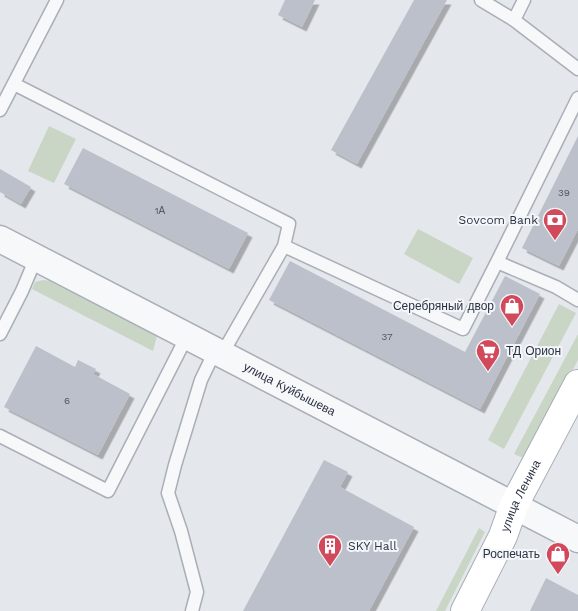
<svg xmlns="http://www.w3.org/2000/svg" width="578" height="611" font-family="'Work Sans',sans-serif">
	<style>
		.green { fill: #c9d6c5 }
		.building { fill: #bbc0ca; filter: url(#shadow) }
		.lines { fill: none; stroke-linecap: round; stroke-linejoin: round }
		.lane-casing { stroke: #a9aeb7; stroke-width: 15 }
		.street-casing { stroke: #a9aeb7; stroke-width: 29 }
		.secondary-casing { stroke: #a9aeb7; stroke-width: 30 }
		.lane { stroke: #f7f8fa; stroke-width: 12 }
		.street { stroke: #f7f8fa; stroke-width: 26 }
		.secondary { stroke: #fff; stroke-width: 28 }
		.labels { text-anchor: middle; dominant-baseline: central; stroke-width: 4; stroke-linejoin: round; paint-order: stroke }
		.number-label { font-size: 10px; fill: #4f5766 }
		.poi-label { font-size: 12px; fill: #2b3445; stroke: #f4f6f9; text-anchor: end }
		.street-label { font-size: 12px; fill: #2b3445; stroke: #f4f6f9 }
	</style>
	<defs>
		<filter id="shadow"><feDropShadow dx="4.5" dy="4.5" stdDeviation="0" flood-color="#0004"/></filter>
	</defs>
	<rect width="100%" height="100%" fill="#e4e7ec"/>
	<path class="green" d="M 49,126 L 76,139 L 54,183 L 28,171 Z
		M 418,229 L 473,258 L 459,284 L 404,254 Z
		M 43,280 L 50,281 L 157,336 L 153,351 L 32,289 L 35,282 Z
		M 559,304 L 576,313 L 504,449 L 488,440 Z
		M 578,334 L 578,360 L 526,459 L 514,454 Z
		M 479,528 L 485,532 L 445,611 L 436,611 Z"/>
	<path class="building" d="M 285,0 L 315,0 L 302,27 L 278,15 Z
		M 414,0 L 447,0 L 357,164 L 331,150 Z
		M 578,136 L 578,229 L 559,266 L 522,248 Z
		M 83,148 L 248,233 L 229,269 L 64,184 Z
		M 0,169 L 31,187 L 21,204 L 0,192 Z
		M 290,261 L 465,352 L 505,276 L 540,294 L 480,409 L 269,300 Z
		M 36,346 L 75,367 L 78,360 L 96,369 L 93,374 L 130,394 L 98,455 L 4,407 Z
		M 324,460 L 348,472 L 340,487 L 414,527 L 369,611 L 243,611 Z
		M 546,578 L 578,595 L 578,611 L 530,611 Z"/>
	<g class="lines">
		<g class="lane-casing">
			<path id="lane" d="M 481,0 L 514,20 L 578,69
				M 514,20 L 524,0
				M 14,84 L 289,224 L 284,246 L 222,354
				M 0,110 L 57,0
				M 284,246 L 463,329 L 497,262 L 578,98
				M 497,262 L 556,287 L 578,300
				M 0,334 L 22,291 L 36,258
				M 0,436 L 108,491 L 187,336
				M 192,611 L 197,592 L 181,531 L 168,493 L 175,465 L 201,380 L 215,351"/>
		</g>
		<g class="street-casing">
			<g id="street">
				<path id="s1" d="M 0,239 L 578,539"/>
			</g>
		</g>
		<g class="secondary-casing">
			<g id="secondary">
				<path id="s2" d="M 465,611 L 503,536 L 514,505 L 578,384"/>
			</g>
		</g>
		<use href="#lane" class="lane"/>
		<use href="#street" class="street"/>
		<use href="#secondary" class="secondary"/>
	</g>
	<defs>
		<g id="bank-pin" transform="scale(1.25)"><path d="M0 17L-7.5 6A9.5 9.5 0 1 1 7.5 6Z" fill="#d1495b" stroke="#f4f6f9"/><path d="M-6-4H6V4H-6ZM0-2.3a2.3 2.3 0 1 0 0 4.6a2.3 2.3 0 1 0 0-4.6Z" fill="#fff"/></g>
		<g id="shop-pin" transform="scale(1.25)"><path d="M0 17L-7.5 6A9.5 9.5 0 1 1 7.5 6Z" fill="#d1495b" stroke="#f4f6f9"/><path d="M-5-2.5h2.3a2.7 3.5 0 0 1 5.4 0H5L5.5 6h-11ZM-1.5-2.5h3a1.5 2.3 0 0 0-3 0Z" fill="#fff"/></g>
		<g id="supermarket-pin" transform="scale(1.25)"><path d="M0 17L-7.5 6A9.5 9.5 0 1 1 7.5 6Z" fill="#d1495b" stroke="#f4f6f9"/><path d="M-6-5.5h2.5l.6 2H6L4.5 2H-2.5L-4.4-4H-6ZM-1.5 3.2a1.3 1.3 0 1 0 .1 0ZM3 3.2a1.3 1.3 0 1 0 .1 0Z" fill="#fff"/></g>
		<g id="building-pin" transform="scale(1.25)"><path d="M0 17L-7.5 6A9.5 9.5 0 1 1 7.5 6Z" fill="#d1495b" stroke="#f4f6f9"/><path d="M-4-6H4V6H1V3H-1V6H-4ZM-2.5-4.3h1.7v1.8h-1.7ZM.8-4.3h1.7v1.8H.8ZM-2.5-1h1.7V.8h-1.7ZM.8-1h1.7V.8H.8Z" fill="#fff"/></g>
	</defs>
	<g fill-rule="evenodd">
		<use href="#bank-pin" x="555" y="220"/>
		<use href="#shop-pin" x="512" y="306"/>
		<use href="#supermarket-pin" x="488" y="351"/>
		<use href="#building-pin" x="330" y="546"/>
		<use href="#shop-pin" x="558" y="554"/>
	</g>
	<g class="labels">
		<g class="number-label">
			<text x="564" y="192">39</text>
			<text x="160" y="210">1А</text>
			<text x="387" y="336">37</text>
			<text x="67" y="400">6</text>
		</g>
		<g class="poi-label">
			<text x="538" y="220">Sovcom Bank</text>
			<text x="494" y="306">Серебряный двор</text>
			<text x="506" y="351" text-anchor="start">ТД Орион</text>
			<text x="348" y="546" text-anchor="start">SKY Hall</text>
			<text x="540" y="554">Роспечать</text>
		</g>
		<g class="street-label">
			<text stroke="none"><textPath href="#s1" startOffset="326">улица Куйбышева</textPath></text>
			<text stroke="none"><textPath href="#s2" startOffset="128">улица Ленина</textPath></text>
		</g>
	</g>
</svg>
